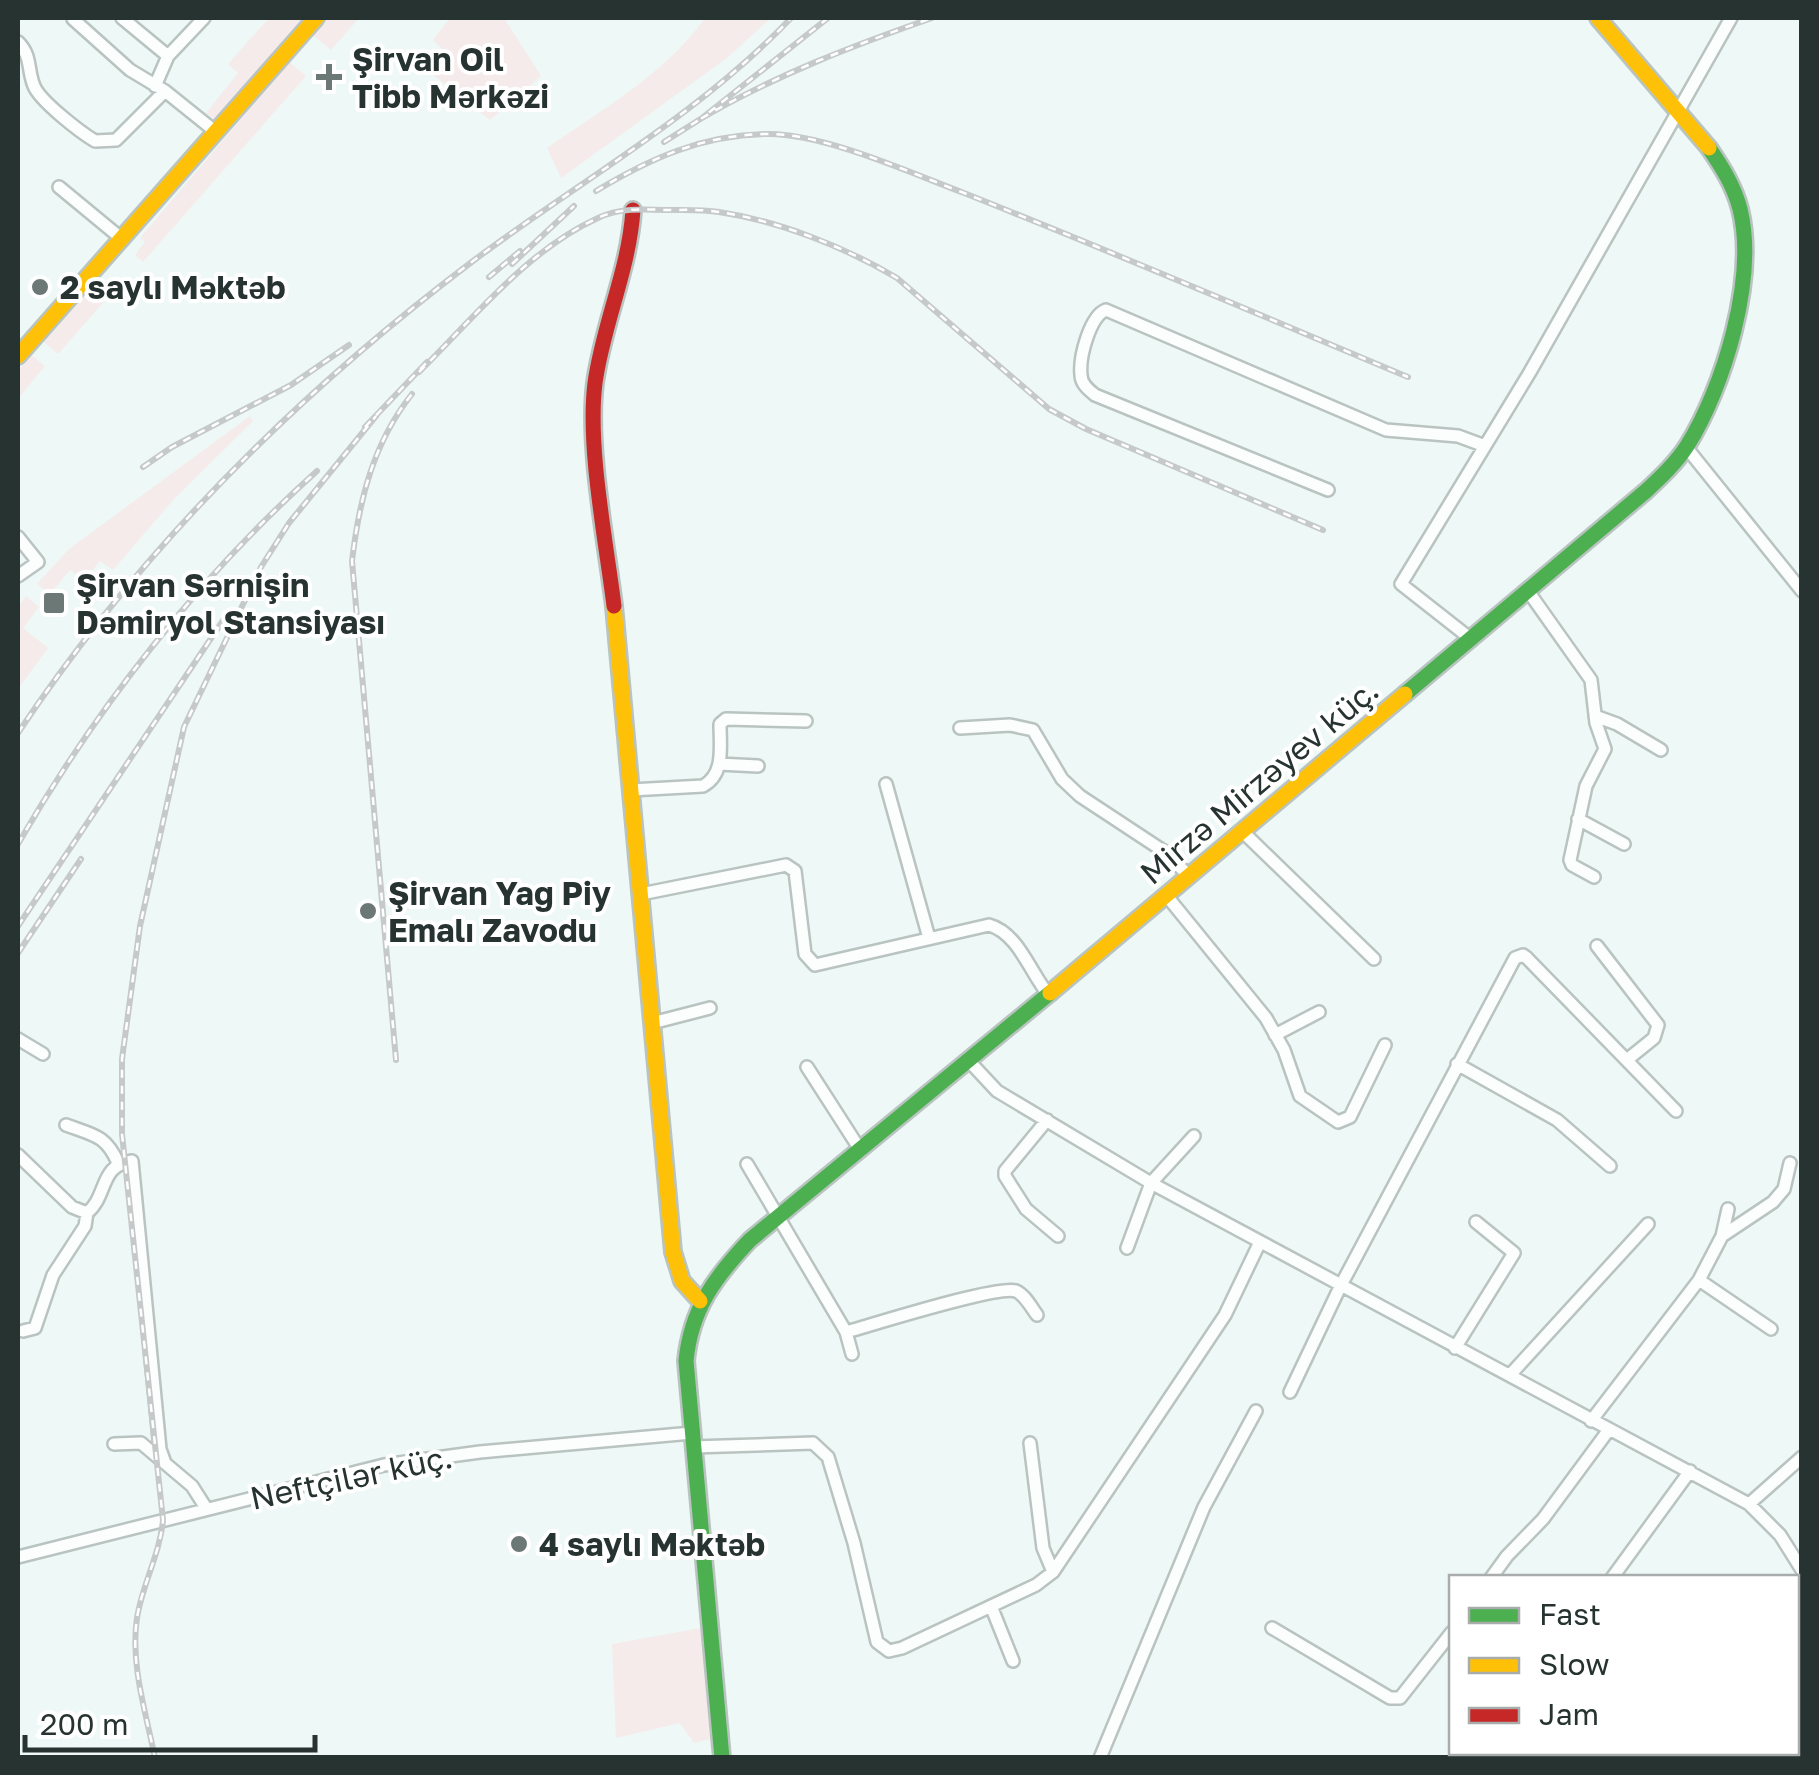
<svg xmlns="http://www.w3.org/2000/svg" width="1819" height="1775" font-family="'Golos Text',sans-serif">
	<style>
		.green { fill: #f5ebea }
		.lines { fill: none; stroke-linecap: round; stroke-linejoin: round }
		.street-casing { stroke: #b9c4c1; stroke-width: 16 }
		.fast-casing { stroke: #b9c4c1; stroke-width: 20 }
		.slow-casing { stroke: #b9c4c1; stroke-width: 20 }
		.jam-casing { stroke: #b9c4c1; stroke-width: 20 }
		.street { stroke: #fcfefe; stroke-width: 11 }
		.fast { stroke: #4caf50; stroke-width: 15 }
		.slow { stroke: #ffc107; stroke-width: 15 }
		.jam { stroke: #c62828; stroke-width: 15 }
		.rail-casing { stroke: #c6c9c9; stroke-width: 6 }
		.rail { stroke: #fff; stroke-width: 2.5; stroke-dasharray: 8; stroke-linecap: butt }
		.poi-dot { fill: #6c7875; stroke: #fff; stroke-width: 4 }
		.labels { text-anchor: middle; dominant-baseline: central; stroke-width: 8; stroke-linejoin: round; paint-order: stroke }
		.poi-label { font-size: 32px; font-weight: bold; fill: #263330; stroke: #fff; text-anchor: start }
		.street-label { font-size: 32px; fill: #263330; stroke: #fff }
	</style>
	<rect width="100%" height="100%" fill="#eef8f6"/>
	<path class="green" d="M 269,18 L 303,18 L 215,119 L 206,113 L 238,73 L 228,64 Z
		M 327,18 L 359,18 L 331,50 L 313,35 Z
		M 450,18 L 504,18 L 541,76 L 490,120 L 426,69 L 442,49 L 433,40 Z
		M 705,18 L 771,18 L 727,58 L 561,178 L 547,148 C 603,109 665,74 705,18 Z
		M 289,62 L 306,76 L 143,262 L 135,255 L 145,242 L 140,238 Z
		M 95,284 L 109,296 L 58,354 L 44,342 Z
		M 31,355 L 45,366 L 18,399 L 18,371 Z
		M 250,416 L 253,421 L 174,499 L 113,570 L 100,561 L 84,581 L 70,570 L 50,594 L 37,584 L 69,549 Z
		M 26,596 L 39,607 L 23,628 L 48,648 L 18,689 L 18,607 Z
		M 701,1628 L 710,1739 L 694,1743 L 680,1723 L 616,1738 L 612,1644 Z"/>
	<g class="lines">
		<g class="street-casing">
			<path id="street" d="M 122,18 L 168,56
				M 73,19 L 130,70 L 165,91 L 216,132
				M 18,42 C 32,56 27,69 34,86 C 40,101 80,132 95,141 L 116,140 L 165,91
				M 155,86 L 168,56 L 204,18
				M 59,187 L 122,239
				M 1686,447 L 1802,591
				M 1328,490 L 1095,395 C 1089,390 1081,384 1081,375 C 1079,357 1090,316 1106,310 L 1386,430 L 1458,436 L 1485,446
				M 18,537 L 38,562 L 18,576
				M 1528,591 L 1591,680 L 1596,723 L 1605,749 L 1586,786 L 1570,860 L 1572,865 L 1594,877
				M 1471,639 L 1401,584 L 1530,372 L 1731,18
				M 1595,716 L 1617,724 L 1661,750
				M 960,728 L 1010,725 L 1033,730 L 1062,779 L 1080,796 L 1165,852 L 1189,876
				M 719,764 L 758,766
				M 886,784 L 929,938
				M 631,790 L 703,786 C 725,774 720,747 720,724 L 726,719 L 806,721
				M 1578,819 L 1624,844
				M 1242,831 L 1374,959
				M 641,894 L 786,865 L 795,871 L 805,954 L 815,965 L 989,925 C 1018,933 1030,972 1048,994
				M 1166,895 L 1266,1018 L 1284,1050 L 1300,1096 L 1338,1122 L 1350,1117 L 1385,1045
				M 1597,946 L 1658,1025 L 1654,1038 L 1628,1059
				M 652,1023 L 710,1008
				M 1275,1035 L 1319,1012
				M 18,1039 L 43,1054
				M 969,1061 L 997,1091 L 1151,1183 L 1749,1504 L 1780,1535 L 1802,1570
				M 1457,1064 L 1557,1120 L 1610,1166
				M 807,1067 L 861,1151
				M 1047,1120 L 1005,1171 L 1005,1176 L 1026,1209 L 1058,1236
				M 66,1125 C 93,1135 106,1135 118,1163
				M 18,1155 L 72,1207 L 87,1213 C 108,1196 99,1165 132,1161 L 160,1449 L 165,1463
				M 747,1164 L 846,1332 C 872,1325 997,1285 1016,1291 C 1025,1295 1031,1307 1037,1315
				M 1722,1236 L 1728,1209
				M 1127,1248 L 1151,1183 L 1194,1136
				M 1699,1280 L 1771,1329
				M 23,1331 L 35,1328 L 53,1275 L 85,1226 L 87,1213
				M 846,1332 L 852,1354
				M 1455,1348 L 1514,1253 L 1476,1222
				M 1510,1375 L 1648,1224
				M 1290,1392 L 1340,1287 L 1515,958 L 1523,955 L 1527,958 L 1676,1111
				M 1591,1421 L 1699,1280 L 1722,1236 L 1773,1202 L 1784,1189 L 1790,1163
				M 1030,1443 L 1043,1548 L 1053,1572
				M 114,1444 L 141,1443 L 192,1486 L 206,1508
				M 693,1447 L 813,1443 L 828,1457 L 854,1543 L 877,1642 L 889,1651 L 902,1648 L 1036,1585 L 1053,1572 L 1225,1315 L 1260,1242
				M 1749,1504 L 1802,1457
				M 18,1557 L 384,1465 L 480,1452 L 692,1433
				M 1491,1578 L 1507,1556 L 1543,1519 L 1608,1431
				M 1612,1578 L 1690,1471
				M 991,1606 L 1013,1661
				M 1272,1628 L 1390,1698 L 1400,1698 L 1452,1632
				M 1100,1758 L 1204,1507 L 1256,1411
				M 1512,1758 L 1517,1752"/>
		</g>
		<g class="fast-casing">
			<path id="fast" d="M 1405,694 L 1646,491 C 1661,477 1676,463 1687,446 C 1724,387 1757,278 1740,209 C 1734,186 1722,167 1709,148
				M 722,1758 L 686,1361 C 691,1309 715,1277 750,1240 L 1050,993"/>
		</g>
		<g class="slow-casing">
			<path id="slow" d="M 1598,18 L 1709,148
				M 18,356 L 316,18
				M 614,606 L 673,1252 L 682,1281 L 700,1301
				M 1050,993 L 1405,694"/>
		</g>
		<g class="jam-casing">
			<path id="jam" d="M 614,606 C 606,541 587,446 595,383 C 603,324 629,270 633,210"/>
		</g>
		<use href="#street" class="street"/>
		<use href="#fast" class="fast"/>
		<use href="#slow" class="slow"/>
		<use href="#jam" class="jam"/>
		<g class="rail-casing">
			<path id="rail" d="M 828,18 L 702,118 C 776,75 852,46 932,18
				M 664,142 L 702,118
				M 596,191 C 651,158 702,135 767,134 C 823,133 911,173 964,193 C 1113,252 1260,315 1408,377
				M 512,264 L 574,206
				M 489,277 L 520,251
				M 419,372 C 473,319 527,250 598,218 C 618,208 643,209 665,210 C 683,210 701,209 719,212 C 779,221 845,247 897,278 L 1049,409 L 1086,429 L 1323,530
				M 365,427 L 427,362
				M 143,467 L 172,447 L 291,385 L 349,345
				M 18,733 C 140,550 298,393 473,261 C 580,181 699,115 791,18
				M 18,844 C 97,707 199,577 317,471
				M 18,926 L 224,619
				M 18,953 L 81,859
				M 396,1060 L 352,561 C 359,501 373,443 412,394
				M 155,1758 C 146,1713 130,1664 137,1618 C 142,1585 160,1554 163,1520 L 122,1134 L 122,1059 L 140,926 L 184,727 L 261,567 L 289,523 L 376,416"/>
		</g>
		<use href="#rail" class="rail"/>
	</g>
	<g class="poi-dot">
		<path d="M324 62h10v10h10v10h-10v10h-10v-10h-10v-10h10z"/>
		<circle cx="40" cy="287" r="10"/>
		<rect x="42" y="591" width="24" height="24" rx="5"/>
		<circle cx="368" cy="911" r="10"/>
		<circle cx="519" cy="1544" r="10"/>
	</g>
	<g class="labels">
		<g class="poi-label">
			<text x="352" y="59">Şirvan Oil<tspan x="352" dy="37">Tibb Mərkəzi</tspan></text>
			<text x="60" y="287">2 saylı Məktəb</text>
			<text x="76" y="585">Şirvan Sərnişin<tspan x="76" dy="37">Dəmiryol Stansiyası</tspan></text>
			<text x="388" y="893">Şirvan Yağ Piy<tspan x="388" dy="37">Emalı Zavodu</tspan></text>
			<text x="539" y="1544">4 saylı Məktəb</text>
		</g>
		<g class="street-label">
			<text transform="translate(1259 781) rotate(-40)">Mirzə Mirzəyev küç.</text>
			<text transform="translate(351 1477) rotate(-12)">Neftçilər küç.</text>
		</g>
	</g>
	<rect width="1819" height="1775" fill="none" stroke="#263330" stroke-width="40"/>
	<rect x="1449" y="1575" width="350" height="180" fill="#ffffff" stroke="#a8adac" stroke-width="2.5"/>
	<rect x="1469" y="1608" width="50" height="15" fill="#4caf50" stroke="#a8adac" stroke-width="2.5"/>
	<text x="1539" y="1625" font-size="30" fill="#263330">Fast</text>
	<rect x="1469" y="1658" width="50" height="15" fill="#ffc107" stroke="#a8adac" stroke-width="2.5"/>
	<text x="1539" y="1675" font-size="30" fill="#263330">Slow</text>
	<rect x="1469" y="1708" width="50" height="15" fill="#c62828" stroke="#a8adac" stroke-width="2.5"/>
	<text x="1539" y="1725" font-size="30" fill="#263330">Jam</text>
	<path d="M25 1735v15h290v-15" fill="none" stroke="#263330" stroke-width="5"/>
	<text x="40" y="1735" font-size="30" fill="#263330" stroke="#ffffff" stroke-width="8" paint-order="stroke">200 m</text>
</svg>
